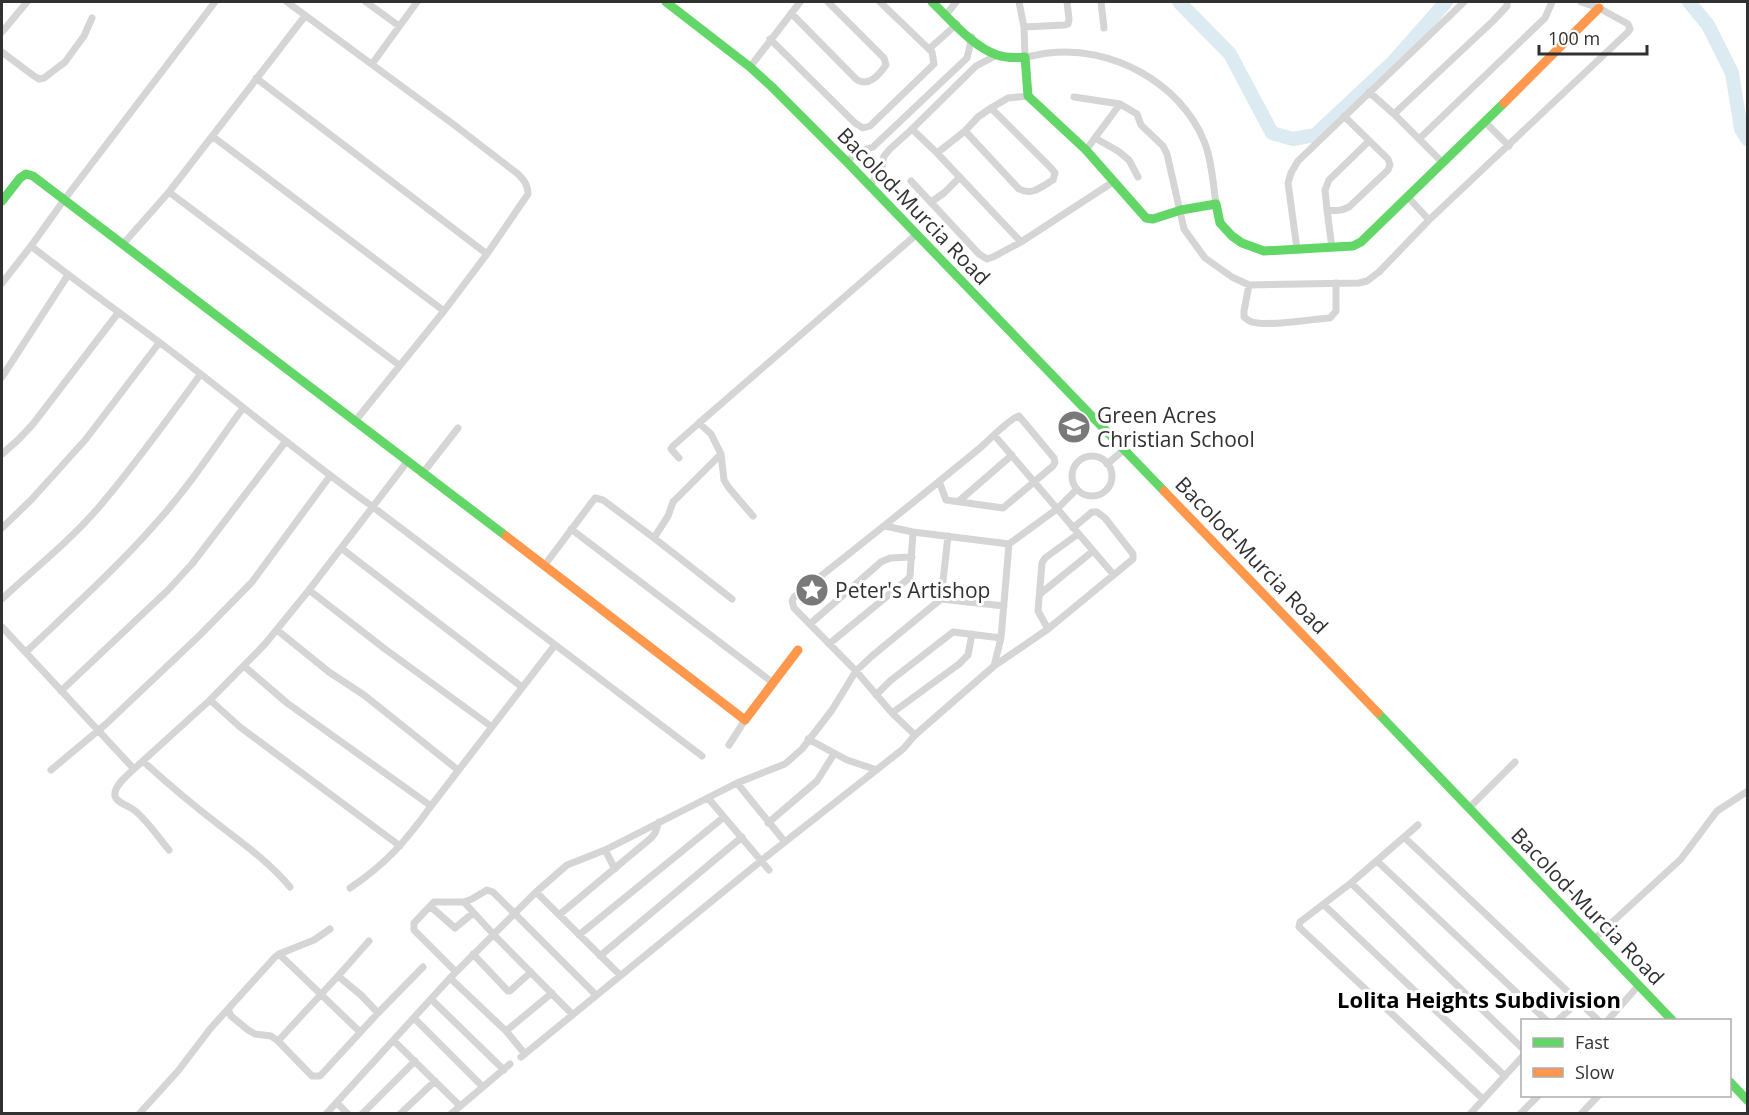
<svg xmlns="http://www.w3.org/2000/svg" width="1749" height="1115" font-family="'Open Sans',sans-serif">
	<style>
		.lines { fill: none; stroke-linecap: round; stroke-linejoin: round }
		.river { stroke: #dcebf2; stroke-width: 14 }
		.street { stroke: #d5d5d5; stroke-width: 7 }
		.fast { stroke: #63d668; stroke-width: 9 }
		.slow { stroke: #ff974d; stroke-width: 9 }
		.labels { text-anchor: middle; dominant-baseline: central; stroke-width: 6; stroke-linejoin: round; paint-order: stroke }
		.street-label { font-size: 21px; fill: #313131; stroke: #fff }
		.poi-label { font-size: 21px; fill: #313131; stroke: #fff; text-anchor: start }
		.neighbourhood-label { font-size: 22px; font-weight: bold; fill: #000; stroke: #fff }
	</style>
	<rect width="100%" height="100%" fill="#fff"/>
	<g class="lines">
		<path class="river" d="M 1179,2 L 1230,54 L 1272,133 L 1293,139 L 1315,135 L 1394,61 L 1446,2
			M 1689,2 L 1708,25 L 1732,73 L 1741,129 L 1748,140"/>
		<path class="street" d="M 287,2 L 453,124 L 518,174 C 524,180 528,185 528,194 L 487,254 L 444,311 L 356,420
			M 366,2 L 399,26
			M 1019,2 L 1024,27 L 1025,57 C 1033,56 1040,54 1048,53 C 1110,45 1180,82 1204,141 C 1212,160 1213,184 1216,204
			M 1101,2 L 1104,28
			M 791,13 L 856,79 C 868,88 879,75 886,65 L 884,58 L 828,2
			M 946,15 L 956,2
			M 1024,27 L 1065,25 L 1068,24 L 1069,19 L 1067,2
			M 2,32 L 27,2
			M 770,39 L 855,123 L 863,128 L 870,126 L 934,64 L 932,52 L 880,2
			M 929,49 L 957,24
			M 2,52 L 34,76 L 39,79 L 44,78 L 65,62 L 84,36 L 92,18
			M 372,64 L 417,2
			M 750,67 L 800,2
			M 256,78 L 487,254
			M 1369,92 L 1394,114 L 1442,162
			M 1074,97 L 1120,104 L 1137,114 L 1141,125 L 1163,146 L 1167,154 L 1184,229 L 1205,258 L 1232,277 L 1249,285 L 1359,283 L 1367,281 L 1379,272 L 1429,220 L 1628,32 L 1630,29 L 1628,24 L 1599,8 L 1581,2
			M 1394,114 L 1493,21 L 1507,6 L 1507,2
			M 1485,122 L 1509,146
			M 912,129 L 937,153
			M 965,131 L 1019,189 C 1032,196 1041,187 1053,180 L 1055,173 L 1051,168 L 991,108
			M 212,136 L 444,311
			M 1095,138 L 1118,151 L 1129,160 L 1138,177
			M 1419,139 L 1545,18 L 1552,2
			M 1086,150 L 1120,104
			M 847,162 L 857,152 L 873,147 L 967,58 L 972,37
			M 911,181 L 979,254 L 987,259 L 993,257 L 1021,242 L 1113,182
			M 870,185 L 881,171 L 884,156 L 890,149 L 912,129 L 976,66 L 997,55
			M 169,192 L 399,365
			M 1408,197 L 1429,220
			M 931,202 L 944,193 L 960,177
			M 1327,210 L 1325,190 L 1329,180 L 1369,141
			M 1021,242 L 937,153 L 965,131 L 978,117 L 991,108 L 1008,98 L 1028,96
			M 123,244 L 169,192 L 305,16
			M 31,246 C 73,279 116,310 159,342 C 231,396 300,455 373,507 L 702,756
			M 1332,248 L 1327,210 C 1336,211 1341,211 1349,207 L 1388,170 L 1390,165 L 1388,159 L 1344,116
			M 1297,249 L 1288,183 L 1291,173 L 1298,161 L 1464,2
			M 2,283 L 31,246 L 64,200 L 215,2
			M 1249,285 L 1244,311 L 1244,317 C 1248,320 1248,321 1252,322 C 1268,327 1312,319 1330,318 L 1336,311 L 1336,283
			M 2,377 L 68,275
			M 699,423 L 917,234
			M 995,436 L 1113,574
			M 2,454 L 18,440 L 33,424 L 118,313
			M1072 476a20 20 0 1 1 40 0a20 20 0 1 1-40 0Z
			M 679,458 L 671,449 L 673,446 L 699,423 L 711,434 L 721,454 L 724,480 L 729,488 L 753,516
			M 1107,464 L 1125,449
			M 422,474 L 458,428
			M 959,501 L 1012,455
			M 885,526 L 913,532 L 1009,544 L 1057,509 L 1077,489
			M 2,528 L 31,500 L 86,439 L 159,343
			M 571,529 L 772,682
			M 654,538 L 732,599
			M 341,548 L 522,687
			M 544,566 L 595,498 L 603,500 L 654,538 L 668,516 L 673,502 L 721,454
			M 309,590 L 385,649 L 492,727
			M 1040,594 L 1093,551
			M 2,599 C 34,569 70,541 99,507 C 135,465 167,420 200,375
			M 941,599 L 1004,606
			M 810,624 L 881,562 L 890,558 L 912,557
			M 2,627 L 134,769
			M 1048,629 L 1038,611 L 1042,563 L 1045,558 L 1078,534
			M 277,630 L 329,672 L 364,695 L 458,770
			M 829,644 L 908,579 L 910,576 L 913,532
			M 26,652 C 70,610 117,568 157,522 C 189,487 215,446 243,408
			M 244,666 L 287,703 L 431,806 C 406,841 386,864 350,888
			M 994,666 L 1001,638 L 1009,544
			M 61,691 L 168,590 L 192,564 L 286,441
			M 876,695 L 890,681 L 953,632 L 1001,638
			M 210,700 L 265,644 L 309,590 L 407,462
			M 892,713 L 959,664 L 968,655 L 972,634
			M 915,735 L 892,713 L 856,671 L 794,608 L 792,601 L 794,597 C 857,548 919,498 980,448 C 989,440 1010,418 1019,416 L 1054,458 L 1055,462 L 1053,466 L 1003,508 L 946,500 L 939,481
			M 808,739 L 847,760 L 877,770
			M 729,745 L 745,720
			M 144,762 C 168,784 193,805 219,825 C 244,844 270,863 290,887
			M 51,770 L 106,724 L 200,635 L 252,582 L 330,476
			M 737,783 L 785,842
			M 708,798 L 769,870
			M 431,806 L 555,645
			M 1469,808 L 1515,762
			M 768,823 L 817,781 L 834,754
			M 1418,825 L 1351,883 L 1300,922 L 1299,927 L 1483,1099
			M 1405,838 L 1598,1020
			M 169,850 C 159,838 146,819 134,810 C 129,806 117,803 115,796 C 113,786 128,775 134,769 L 210,700 L 240,727 L 400,846
			M 605,850 L 615,869
			M 1377,861 L 1546,1020
			M 1351,883 L 1522,1048
			M 536,892 L 620,975
			M 464,902 L 494,935 L 572,1014
			M 1324,905 L 1505,1076
			M 430,906 L 455,928 L 473,913
			M 559,915 L 651,838 L 655,833 L 659,822
			M 579,935 L 724,817
			M 1595,938 L 1681,859 L 1717,811 L 1748,791
			M 279,954 L 360,1032
			M 473,954 L 508,991 L 510,991 L 531,972
			M 600,956 L 742,837
			M 456,972 L 414,930 L 414,923 L 434,902 L 464,902 L 472,899 L 487,890 L 493,892 L 596,995
			M 450,978 L 506,1031 L 525,1054
			M 431,999 L 504,1070
			M 228,1009 L 231,1016 L 248,1030 L 255,1034 L 271,1036 L 278,1041 L 312,1076 L 320,1076 L 378,1013 L 361,995 L 338,976 L 369,941
			M 378,1013 L 423,967
			M 414,1018 L 483,1087
			M 1558,1020 L 1579,1001
			M 1608,1020 L 1639,985
			M 506,1031 L 552,993
			M 278,1041 L 338,976
			M 394,1041 L 460,1106
			M 521,1057 L 762,860 L 903,749 L 915,735 L 994,666 L 1048,629 L 1133,559 L 1133,554 L 1105,518 L 1097,512 L 1092,512 L 1073,528
			M 337,1103 L 348,1114
			M 139,1114 L 178,1071 L 210,1029 L 275,957 L 279,954 L 314,940 L 330,929
			M 326,1114 L 450,978 L 536,892 L 567,865 L 605,850 L 737,783 L 785,764 L 802,749 L 832,710 L 856,671 L 872,656 L 941,599 L 948,536
			M 362,1114 L 415,1061
			M 400,1114 L 435,1081
			M 451,1114 L 510,1064
			M 1470,1114 L 1522,1057
			M 1520,1114 L 1538,1096
			M 1581,1114 L 1598,1096"/>
		<path class="fast" d="M 666,2 L 750,67 L 772,87 L 847,162 L 1164,491
			M 932,2 C 951,20 972,46 997,55 C 1006,58 1016,58 1025,57 L 1028,96 L 1086,150 L 1146,218 L 1153,219 L 1181,210 L 1216,204 L 1220,223 L 1232,236 L 1242,243 L 1264,251 L 1353,246 L 1361,242 L 1504,103
			M 2,201 L 20,178 L 26,174 L 33,176 L 506,536
			M 1378,713 L 1672,1020
			M 1730,1082 L 1748,1101"/>
		<path class="slow" d="M 1504,103 L 1599,8
			M 1164,491 L 1378,713
			M 506,536 L 745,720 L 798,650"/>
	</g>
	<defs>
		<g id="school-disc" transform="scale(1.725)"><circle r="9.5" fill="#797979" stroke="#fff"/><path d="M0-5L7-2L0 1L-7-2ZM-4 1L0 2.5L4 1V4Q0 6-4 4Z" fill="#fff"/></g>
		<g id="sight-disc" transform="scale(1.725)"><circle r="9.5" fill="#797979" stroke="#fff"/><path d="M0-6L1.8-2.2L6-1.7L2.9 1.2L3.7 5.4L0 3.3L-3.7 5.4L-2.9 1.2L-6-1.7L-1.8-2.2Z" fill="#fff"/></g>
	</defs>
	<g fill-rule="evenodd">
		<use href="#school-disc" x="1074" y="427"/>
		<use href="#sight-disc" x="812" y="590"/>
	</g>
	<g class="labels">
		<g class="street-label">
			<text transform="translate(914 206) rotate(46)">Bacolod-Murcia Road</text>
			<text transform="translate(1252 555) rotate(46)">Bacolod-Murcia Road</text>
			<text transform="translate(1588 906) rotate(46)">Bacolod-Murcia Road</text>
		</g>
		<g class="poi-label">
			<text x="1097" y="415">Green Acres<tspan x="1097" dy="24">Christian School</tspan></text>
			<text x="835" y="590">Peter's Artishop</text>
		</g>
		<g class="neighbourhood-label">
			<text x="1479" y="999">Lolita Heights Subdivision</text>
		</g>
	</g>
	<rect width="1749" height="1115" fill="none" stroke="#313131" stroke-width="6"/>
	<rect x="1521" y="1019" width="210" height="78" fill="#ffffff" stroke="#adadad" stroke-width="1.5"/>
	<rect x="1533" y="1038" width="30" height="9" fill="#63d668" stroke="#adadad" stroke-width="1.5"/>
	<text x="1575" y="1049" font-size="18" fill="#313131">Fast</text>
	<rect x="1533" y="1068" width="30" height="9" fill="#ff974d" stroke="#adadad" stroke-width="1.5"/>
	<text x="1575" y="1079" font-size="18" fill="#313131">Slow</text>
	<path d="M1539 45v9h108v-9" fill="none" stroke="#313131" stroke-width="3"/>
	<text x="1548" y="45" font-size="18" fill="#313131" stroke="#ffffff" stroke-width="4.5" paint-order="stroke">100 m</text>
</svg>
